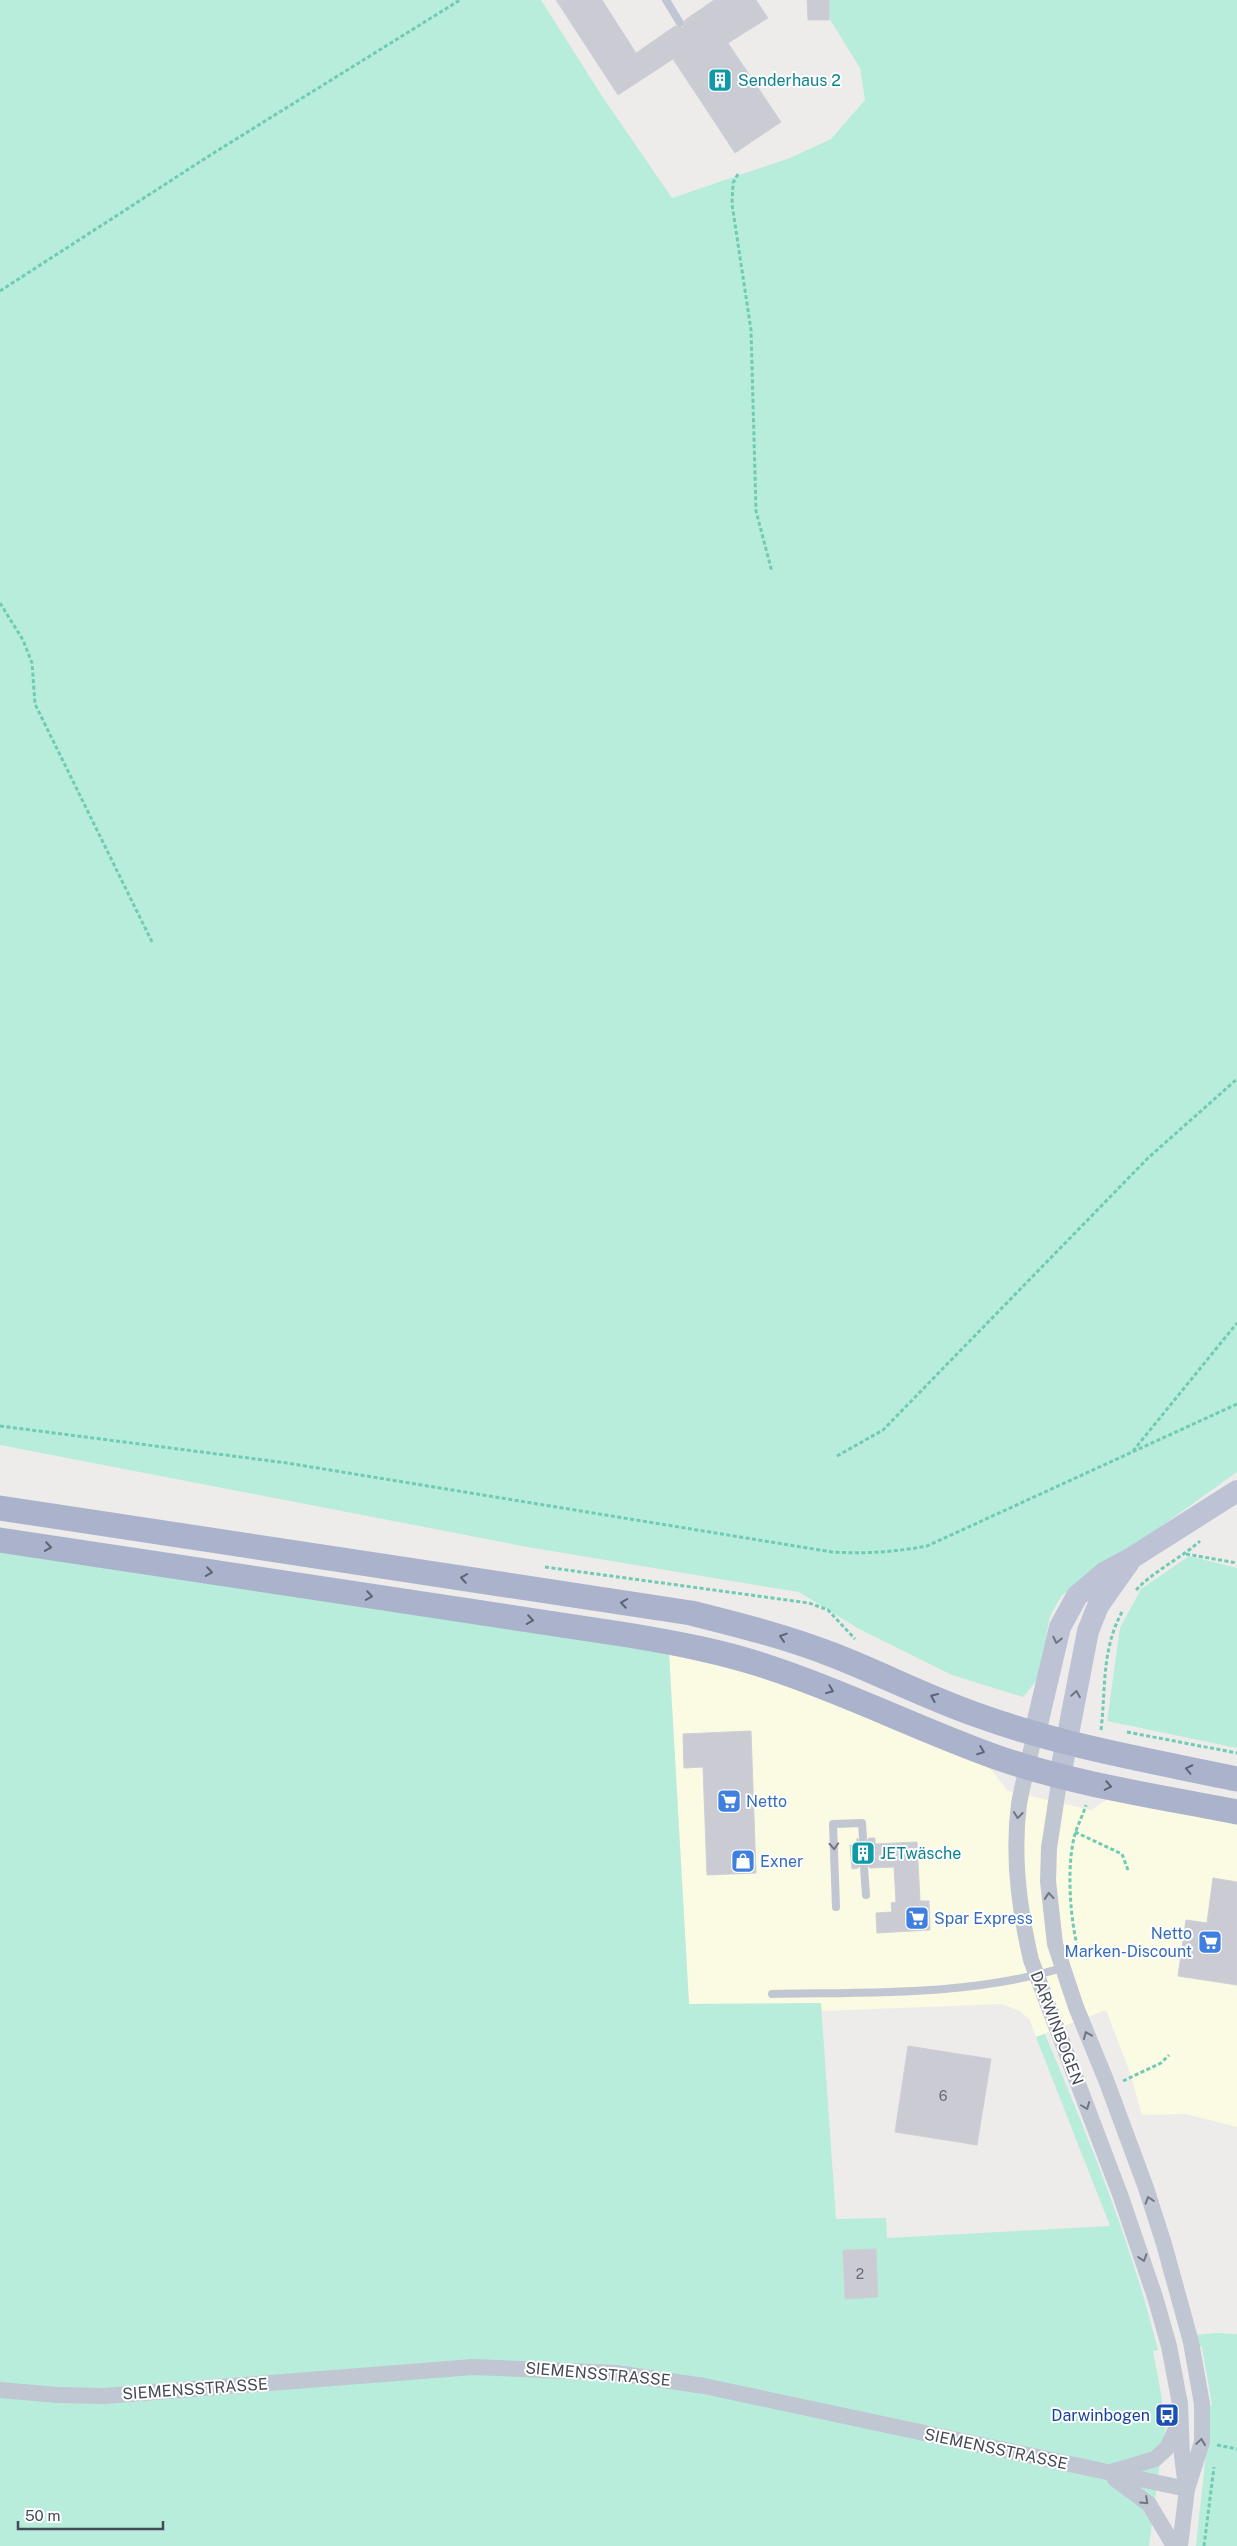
<svg xmlns="http://www.w3.org/2000/svg" width="1237" height="2546" font-family="'Public Sans',sans-serif">
	<style>
		.commercial { fill: #fbfae2 }
		.green { fill: #b7edda }
		.building { fill: #cbccd3; stroke: #cfcfd7 }
		.lines { fill: none; stroke-linecap: round; stroke-linejoin: round }
		.path { stroke: #70cbb4; stroke-width: 3; stroke-dasharray: 4 2.5; stroke-linecap: butt }
		.lane { stroke: #c1c6d3; stroke-width: 8 }
		.street { stroke: #c1c6d3; stroke-width: 16 }
		.secondary { stroke: #bdc3d5; stroke-width: 22 }
		.primary { stroke: #aab3cb; stroke-width: 25 }
		.oneway { stroke: #5e6475 }
		.oneway2 { stroke: #6e7484 }
		.oneway3 { stroke: #707583 }
		.labels { text-anchor: middle; dominant-baseline: central; stroke-width: 4; stroke-linejoin: round; paint-order: stroke }
		.number-label { font-size: 14px; fill: #666a77 }
		.culture-label { font-size: 16px; fill: #0d838f; stroke: #fff; text-anchor: start }
		.shop-label { font-size: 16px; fill: #366cbe; stroke: #fff; text-anchor: start }
		.street-label { font-size: 16px; fill: #444a58; stroke: #fff }
		.transit-label { font-size: 16px; fill: #164399; stroke: #fff; text-anchor: end }
	</style>
	<rect width="100%" height="100%" fill="#eeeceb"/>
	<path class="commercial" d="M 669,1653 L 738,1669 L 854,1711 L 989,1767 L 1008,1791 L 1091,1810 L 1110,1798 L 1237,1823 L 1237,2127 L 1186,2114 L 1142,2115 L 1129,2070 L 1106,2010 L 1036,2037 L 1030,2020 L 1020,2011 L 1002,2004 L 822,2011 L 820,2003 L 689,2004 Z"/>
	<path class="green" d="M 0,0 L 541,0 L 602,96 L 672,198 L 790,158 L 831,139 L 865,100 L 860,68 L 818,0 L 1237,0 L 1237,1472 L 1103,1568 L 1062,1595 L 1050,1616 L 1038,1679 L 1023,1697 L 952,1675 L 859,1629 L 799,1592 L 533,1548 L 0,1445 Z
		M 0,1551 L 669,1653 L 689,2004 L 821,2003 L 836,2219 L 886,2218 L 887,2238 L 1110,2226 L 1036,2037 L 1045,2034 C 1088,2137 1131,2241 1158,2350 L 1153,2351 L 1162,2399 L 1163,2418 L 1168,2418 L 1163,2439 L 1149,2546 L 0,2546 Z
		M 1189,1556 L 1237,1568 L 1237,1748 L 1107,1721 L 1120,1628 L 1141,1589 Z
		M 1217,2333 L 1237,2334 L 1237,2546 L 1196,2546 L 1207,2443 L 1206,2406 L 1212,2405 L 1202,2347 L 1197,2347 L 1194,2335 Z"/>
	<path class="building" d="M 556,0 L 602,0 L 636,53 L 675,26 L 683,28 L 685,20 L 714,0 L 756,0 L 768,18 L 728,43 L 781,122 L 735,153 L 673,59 L 618,95 Z
		M 807,0 L 829,0 L 829,20 L 808,20 Z
		M 751,1731 L 756,1873 L 707,1875 L 703,1767 L 684,1768 L 683,1734 Z
		M 857,1838 L 863,1844 L 869,1838 L 875,1838 L 875,1844 L 917,1842 L 920,1901 L 929,1901 L 930,1930 L 877,1933 L 876,1913 L 892,1912 L 891,1903 L 896,1902 L 894,1867 L 870,1868 L 864,1862 L 858,1868 L 852,1869 L 850,1845 L 857,1845 Z
		M 1213,1878 L 1237,1882 L 1237,1985 L 1178,1976 L 1186,1920 L 1207,1923 Z
		M 908,2046 L 991,2059 L 977,2145 L 895,2132 Z
		M 876,2249 L 878,2297 L 845,2299 L 843,2250 Z"/>
	<g class="lines">
		<path class="path" d="M 738,174 L 733,183 L 732,204 L 751,330 L 756,511 L 772,572
			M 0,291 L 212,154 L 460,0
			M 0,603 L 23,640 L 32,663 L 35,704 L 153,944
			M 0,1426 L 287,1463 L 832,1552 C 865,1554 895,1552 927,1546 L 1237,1404
			M 1133,1451 L 1237,1323
			M 837,1456 L 883,1430 L 1148,1158 L 1237,1079
			M 1186,1554 L 1237,1563
			M 545,1567 L 809,1603 L 828,1610 L 855,1639
			M 1136,1590 C 1155,1570 1180,1559 1200,1541
			M 1101,1730 C 1106,1689 1101,1651 1122,1612
			M 1127,1732 L 1237,1753
			M 1075,1832 L 1122,1854 L 1128,1870
			M 1079,1953 C 1070,1921 1066,1866 1075,1834 C 1078,1824 1083,1815 1086,1805
			M 1123,2081 L 1161,2063 L 1169,2055
			M 1217,2445 L 1237,2449
			M 1204,2546 L 1214,2467"/>
		<path class="lane" d="M 666,0 L 680,23
			M 864,1868 L 866,1895
			M 836,1907 L 833,1824 L 862,1823 L 863,1838
			M 772,1994 C 869,1992 969,1996 1062,1968"/>
		<path class="street" d="M 1035,1733 C 1030,1757 1023,1781 1019,1804 C 1012,1857 1019,1909 1031,1960 L 1121,2197 L 1155,2297 L 1169,2346 L 1180,2404 L 1182,2456 L 1186,2487
			M 1060,1776 L 1049,1848 L 1048,1881 L 1055,1944 L 1076,2007 L 1106,2080 L 1146,2188 L 1164,2244 L 1191,2342 L 1202,2404 L 1202,2442 L 1187,2489 L 1180,2546
			M 0,2390 L 57,2395 L 104,2396 L 473,2367 L 616,2373 L 704,2386 L 1187,2489
			M 1111,2472 L 1155,2459 L 1167,2448 L 1180,2420
			M 1115,2479 L 1149,2504 L 1174,2546"/>
		<path class="secondary" d="M 1035,1733 L 1060,1627 L 1077,1596 L 1104,1573 L 1130,1559 L 1237,1491
			M 1060,1776 L 1088,1631 L 1098,1606 L 1129,1562"/>
		<path class="primary" d="M 0,1508 L 691,1613 C 739,1625 787,1637 833,1655 C 882,1674 930,1699 980,1716 C 1063,1746 1151,1761 1237,1779
			M 0,1540 L 628,1635 C 676,1643 724,1652 771,1668 C 847,1693 918,1729 993,1756 C 1071,1784 1156,1796 1237,1812"/>
	</g>
	<defs><path id="oneway-chevron" d="M-2-3.5L2.5 0L-2 3.5" fill="none" stroke-width="1.6" stroke-linecap="round" stroke-linejoin="round" transform="scale(1.25)"/></defs>
	<g class="oneway">
		<use href="#oneway-chevron" transform="translate(48 1547) rotate(9)"/>
		<use href="#oneway-chevron" transform="translate(209 1572) rotate(9)"/>
		<use href="#oneway-chevron" transform="translate(464 1578) rotate(-171)"/>
		<use href="#oneway-chevron" transform="translate(369 1596) rotate(9)"/>
		<use href="#oneway-chevron" transform="translate(624 1603) rotate(-171)"/>
		<use href="#oneway-chevron" transform="translate(530 1620) rotate(9)"/>
		<use href="#oneway-chevron" transform="translate(783 1637) rotate(-162)"/>
		<use href="#oneway-chevron" transform="translate(830 1690) rotate(22)"/>
		<use href="#oneway-chevron" transform="translate(934 1697) rotate(-157)"/>
		<use href="#oneway-chevron" transform="translate(981 1751) rotate(21)"/>
		<use href="#oneway-chevron" transform="translate(1189 1769) rotate(-168)"/>
		<use href="#oneway-chevron" transform="translate(1108 1786) rotate(11)"/>
	</g>
	<g class="oneway2">
		<use href="#oneway-chevron" transform="translate(1057 1640) rotate(102)"/>
		<use href="#oneway-chevron" transform="translate(1076 1694) rotate(-81)"/>
	</g>
	<g class="oneway3">
		<use href="#oneway-chevron" transform="translate(1018 1815) rotate(96)"/>
		<use href="#oneway-chevron" transform="translate(834 1846) rotate(87)"/>
		<use href="#oneway-chevron" transform="translate(1049 1896) rotate(-95)"/>
		<use href="#oneway-chevron" transform="translate(1087 2035) rotate(-113)"/>
		<use href="#oneway-chevron" transform="translate(1086 2106) rotate(69)"/>
		<use href="#oneway-chevron" transform="translate(1149 2200) rotate(-108)"/>
		<use href="#oneway-chevron" transform="translate(1143 2258) rotate(72)"/>
		<use href="#oneway-chevron" transform="translate(1201 2442) rotate(-82)"/>
		<use href="#oneway-chevron" transform="translate(1145 2501) rotate(43)"/>
	</g>
	<defs>
		<g id="building-square" transform="scale(1.25)"><rect x="-9" y="-9" width="18" height="18" rx="4" fill="#0f9aa8" stroke="#fff"/><path d="M-4-6H4V6H1V3H-1V6H-4ZM-2.5-4.3h1.7v1.8h-1.7ZM.8-4.3h1.7v1.8H.8ZM-2.5-1h1.7V.8h-1.7ZM.8-1h1.7V.8H.8Z" fill="#fff"/></g>
		<g id="supermarket-square" transform="scale(1.25)"><rect x="-9" y="-9" width="18" height="18" rx="4" fill="#3f7fe0" stroke="#fff"/><path d="M-6-5.5h2.5l.6 2H6L4.5 2H-2.5L-4.4-4H-6ZM-1.5 3.2a1.3 1.3 0 1 0 .1 0ZM3 3.2a1.3 1.3 0 1 0 .1 0Z" fill="#fff"/></g>
		<g id="shop-square" transform="scale(1.25)"><rect x="-9" y="-9" width="18" height="18" rx="4" fill="#3f7fe0" stroke="#fff"/><path d="M-5-2.5h2.3a2.7 3.5 0 0 1 5.4 0H5L5.5 6h-11ZM-1.5-2.5h3a1.5 2.3 0 0 0-3 0Z" fill="#fff"/></g>
		<g id="bus-square" transform="scale(1.25)"><rect x="-9" y="-9" width="18" height="18" rx="4" fill="#1a4fb4" stroke="#fff"/><path d="M-5-6H5V4H4V6H2V4H-2V6H-4V4H-5ZM-3.5-4V0h7V-4ZM-3.5 1.2v1.5H-2V1.2ZM2 1.2v1.5H3.5V1.2Z" fill="#fff"/></g>
	</defs>
	<g fill-rule="evenodd">
		<use href="#building-square" x="720" y="80"/>
		<use href="#supermarket-square" x="729" y="1801"/>
		<use href="#building-square" x="863" y="1853"/>
		<use href="#shop-square" x="743" y="1861"/>
		<use href="#supermarket-square" x="917" y="1918"/>
		<use href="#supermarket-square" x="1210" y="1942"/>
		<use href="#bus-square" x="1167" y="2415"/>
	</g>
	<g class="labels">
		<g class="number-label">
			<text x="943" y="2096">6</text>
			<text x="860" y="2274">2</text>
		</g>
		<g class="culture-label">
			<text x="738" y="80">Senderhaus 2</text>
			<text x="880" y="1853">JETwäsche</text>
		</g>
		<g class="shop-label">
			<text x="746" y="1801">Netto</text>
			<text x="760" y="1861">Exner</text>
			<text x="934" y="1918">Spar Express</text>
			<text x="1192" y="1933" text-anchor="end">Netto<tspan x="1192" dy="18">Marken-Discount</tspan></text>
		</g>
		<g class="street-label">
			<text transform="translate(1057 2028) rotate(69)">DARWINBOGEN</text>
			<text transform="translate(598 2374) rotate(5)">SIEMENSSTRASSE</text>
			<text transform="translate(195 2389) rotate(-4)">SIEMENSSTRASSE</text>
			<text transform="translate(996 2449) rotate(12)">SIEMENSSTRASSE</text>
		</g>
		<g class="transit-label">
			<text x="1150" y="2415">Darwinbogen</text>
		</g>
	</g>
	<path d="M18 2521v8h145v-8" fill="none" stroke="#444a58" stroke-width="2.5"/>
	<text x="25" y="2521" font-size="15" fill="#444a58" stroke="#ffffff" stroke-width="4" paint-order="stroke">50 m</text>
</svg>
